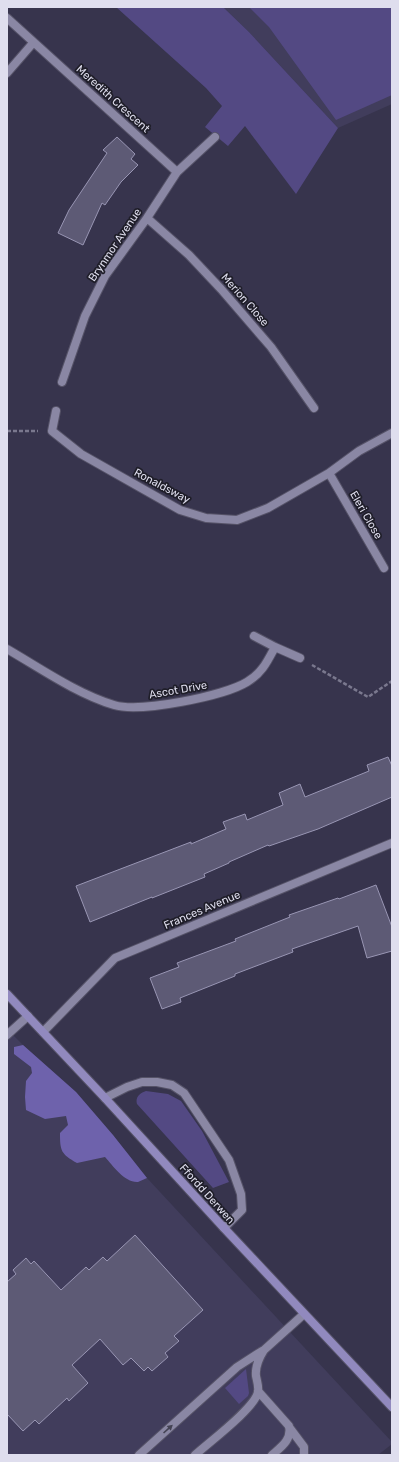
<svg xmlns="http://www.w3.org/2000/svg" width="399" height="1462" font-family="Rubik,sans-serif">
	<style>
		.built { fill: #413d5c }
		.green { fill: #534983 }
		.forest { fill: #6e62ac }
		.building { fill: #5d5a75; stroke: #9996b4 }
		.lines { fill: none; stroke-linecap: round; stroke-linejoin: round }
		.lane-casing { stroke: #555267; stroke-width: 10 }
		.street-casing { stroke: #555267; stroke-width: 10 }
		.secondary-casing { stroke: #555267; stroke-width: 10 }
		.path { stroke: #7a788e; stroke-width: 2.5; stroke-dasharray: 4 2; stroke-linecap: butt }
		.lane { stroke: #8a87a4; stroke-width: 8 }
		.street { stroke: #8a87a4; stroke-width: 8 }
		.secondary { stroke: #9189be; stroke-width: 8 }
		.oneway { fill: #444354 }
		.labels { text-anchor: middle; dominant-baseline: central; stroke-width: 3.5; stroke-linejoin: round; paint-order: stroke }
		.street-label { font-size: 11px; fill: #dfdeee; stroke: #1f1e29 }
	</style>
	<rect width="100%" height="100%" fill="#37344d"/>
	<path class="built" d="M 223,7 L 392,7 L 392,104 L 338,128 L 249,32 Z
		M 7,1029 L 23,1045 L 76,1092 L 113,1135 L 147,1178 L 392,1442 L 392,1444 L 378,1455 L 7,1455 Z"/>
	<path class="green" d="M 116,7 L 223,7 L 249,32 L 338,128 L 296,194 L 245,126 L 228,146 L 205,127 L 222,106 L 206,88 Z
		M 249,7 L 392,7 L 392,95 L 336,120 L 269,27 Z
		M 146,1091 L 168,1094 L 181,1101 L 202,1131 L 229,1182 L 213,1188 L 137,1104 C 135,1097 140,1093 146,1091 Z
		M 246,1369 L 249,1393 L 248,1396 L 239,1404 L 225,1388 Z"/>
	<path class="forest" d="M 23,1045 L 76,1092 L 113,1135 L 147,1178 C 144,1179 141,1181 138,1182 C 125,1183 113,1166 105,1157 L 77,1163 C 61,1154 60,1151 60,1133 L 68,1125 L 66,1116 L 45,1119 L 26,1110 L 25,1097 L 26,1081 L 32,1073 L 31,1067 L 14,1054 L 14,1047 Z"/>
	<path class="building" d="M 117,137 L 135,154 L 131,159 L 138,165 L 121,182 L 105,205 L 102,203 L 83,245 L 58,233 L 69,210 L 107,153 L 103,150 Z
		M 388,757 L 392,766 L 392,797 L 318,829 L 269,846 L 268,845 L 229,862 L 229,863 L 204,874 L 205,877 L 152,898 L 152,897 L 90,922 L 76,886 L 191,842 L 191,844 L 226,829 L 223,822 L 245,814 L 247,820 L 283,805 L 279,793 L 300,784 L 305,797 L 369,771 L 367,765 Z
		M 376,885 L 392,927 L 392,951 L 367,958 L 358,926 L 292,949 L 293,952 L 235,974 L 235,976 L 180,998 L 181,1002 L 162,1009 L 150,978 L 179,967 L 177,963 L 236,941 L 235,939 L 290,917 L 289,915 L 338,898 L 339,899 Z
		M 135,1235 L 203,1310 L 174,1336 L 179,1341 L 165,1353 L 168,1357 L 152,1371 L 148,1367 L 144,1371 L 131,1358 L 123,1365 L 100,1339 L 72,1365 L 88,1383 L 69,1401 L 67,1398 L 39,1424 L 35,1420 L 23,1431 L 7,1414 L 7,1282 L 16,1274 L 13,1270 L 26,1258 L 31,1264 L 34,1261 L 61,1290 L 86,1267 L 89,1270 L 103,1257 L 107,1261 Z"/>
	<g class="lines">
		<g class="lane-casing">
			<path id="lane" d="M 7,1035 L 28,1016
				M 258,1391 L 289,1426 C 292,1440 281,1447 272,1455
				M 289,1427 L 304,1447 L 304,1455
				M 139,1455 L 237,1367 L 262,1351
				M 195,1455 C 208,1443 255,1408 258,1392 C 259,1387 257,1381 256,1376 C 255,1367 259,1358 264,1350 L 304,1314"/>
		</g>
		<g class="street-casing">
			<path id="street" d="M 7,18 L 177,172
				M 7,73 L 33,43
				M 147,218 L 189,255 L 221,289 L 271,347 L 314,408
				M 62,382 L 85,316 L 105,276 L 147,218 L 177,172 L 215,137
				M 56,411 L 52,431 L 81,454 L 180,510 L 206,518 L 237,520 L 268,508 L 329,473 L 359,451 L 392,433
				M 329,473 L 384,568
				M 254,636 L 275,647 L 300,658
				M 7,649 C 40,668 77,694 114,705 C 140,713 224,696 247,682 C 262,673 267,662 275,647
				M 43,1032 L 115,958 L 392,843
				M 105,1098 L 127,1087 L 142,1082 L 157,1082 L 172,1085 L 184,1093 L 229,1160 L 241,1194 L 242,1210 L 224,1228"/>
		</g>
		<g class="secondary-casing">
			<path id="secondary" d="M 7,994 L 105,1098 L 224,1228 L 392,1407"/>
		</g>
		<path class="path" d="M 7,431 L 38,431
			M 312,665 L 368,697 L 392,681"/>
		<use href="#lane" class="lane"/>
		<use href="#street" class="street"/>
		<use href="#secondary" class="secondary"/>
	</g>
	<defs><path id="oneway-solid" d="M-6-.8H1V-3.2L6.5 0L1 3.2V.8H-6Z"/></defs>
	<use class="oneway" href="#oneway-solid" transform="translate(168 1429) rotate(-42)"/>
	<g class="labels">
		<g class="street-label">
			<text transform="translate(113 99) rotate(42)">Meredith Crescent</text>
			<text transform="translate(115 245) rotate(-56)">Brynmor Avenue</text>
			<text transform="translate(245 300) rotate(49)">Merion Close</text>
			<text transform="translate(162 486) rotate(28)">Ronaldsway</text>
			<text transform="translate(366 515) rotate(60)">Eleri Close</text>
			<text transform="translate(178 690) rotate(-10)">Ascot Drive</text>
			<text transform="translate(202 910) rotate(-23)">Frances Avenue</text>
			<text transform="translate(207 1194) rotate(48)">Ffordd Derwen</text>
		</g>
	</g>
	<rect width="399" height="1462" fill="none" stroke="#dfdeee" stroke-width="16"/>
</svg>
